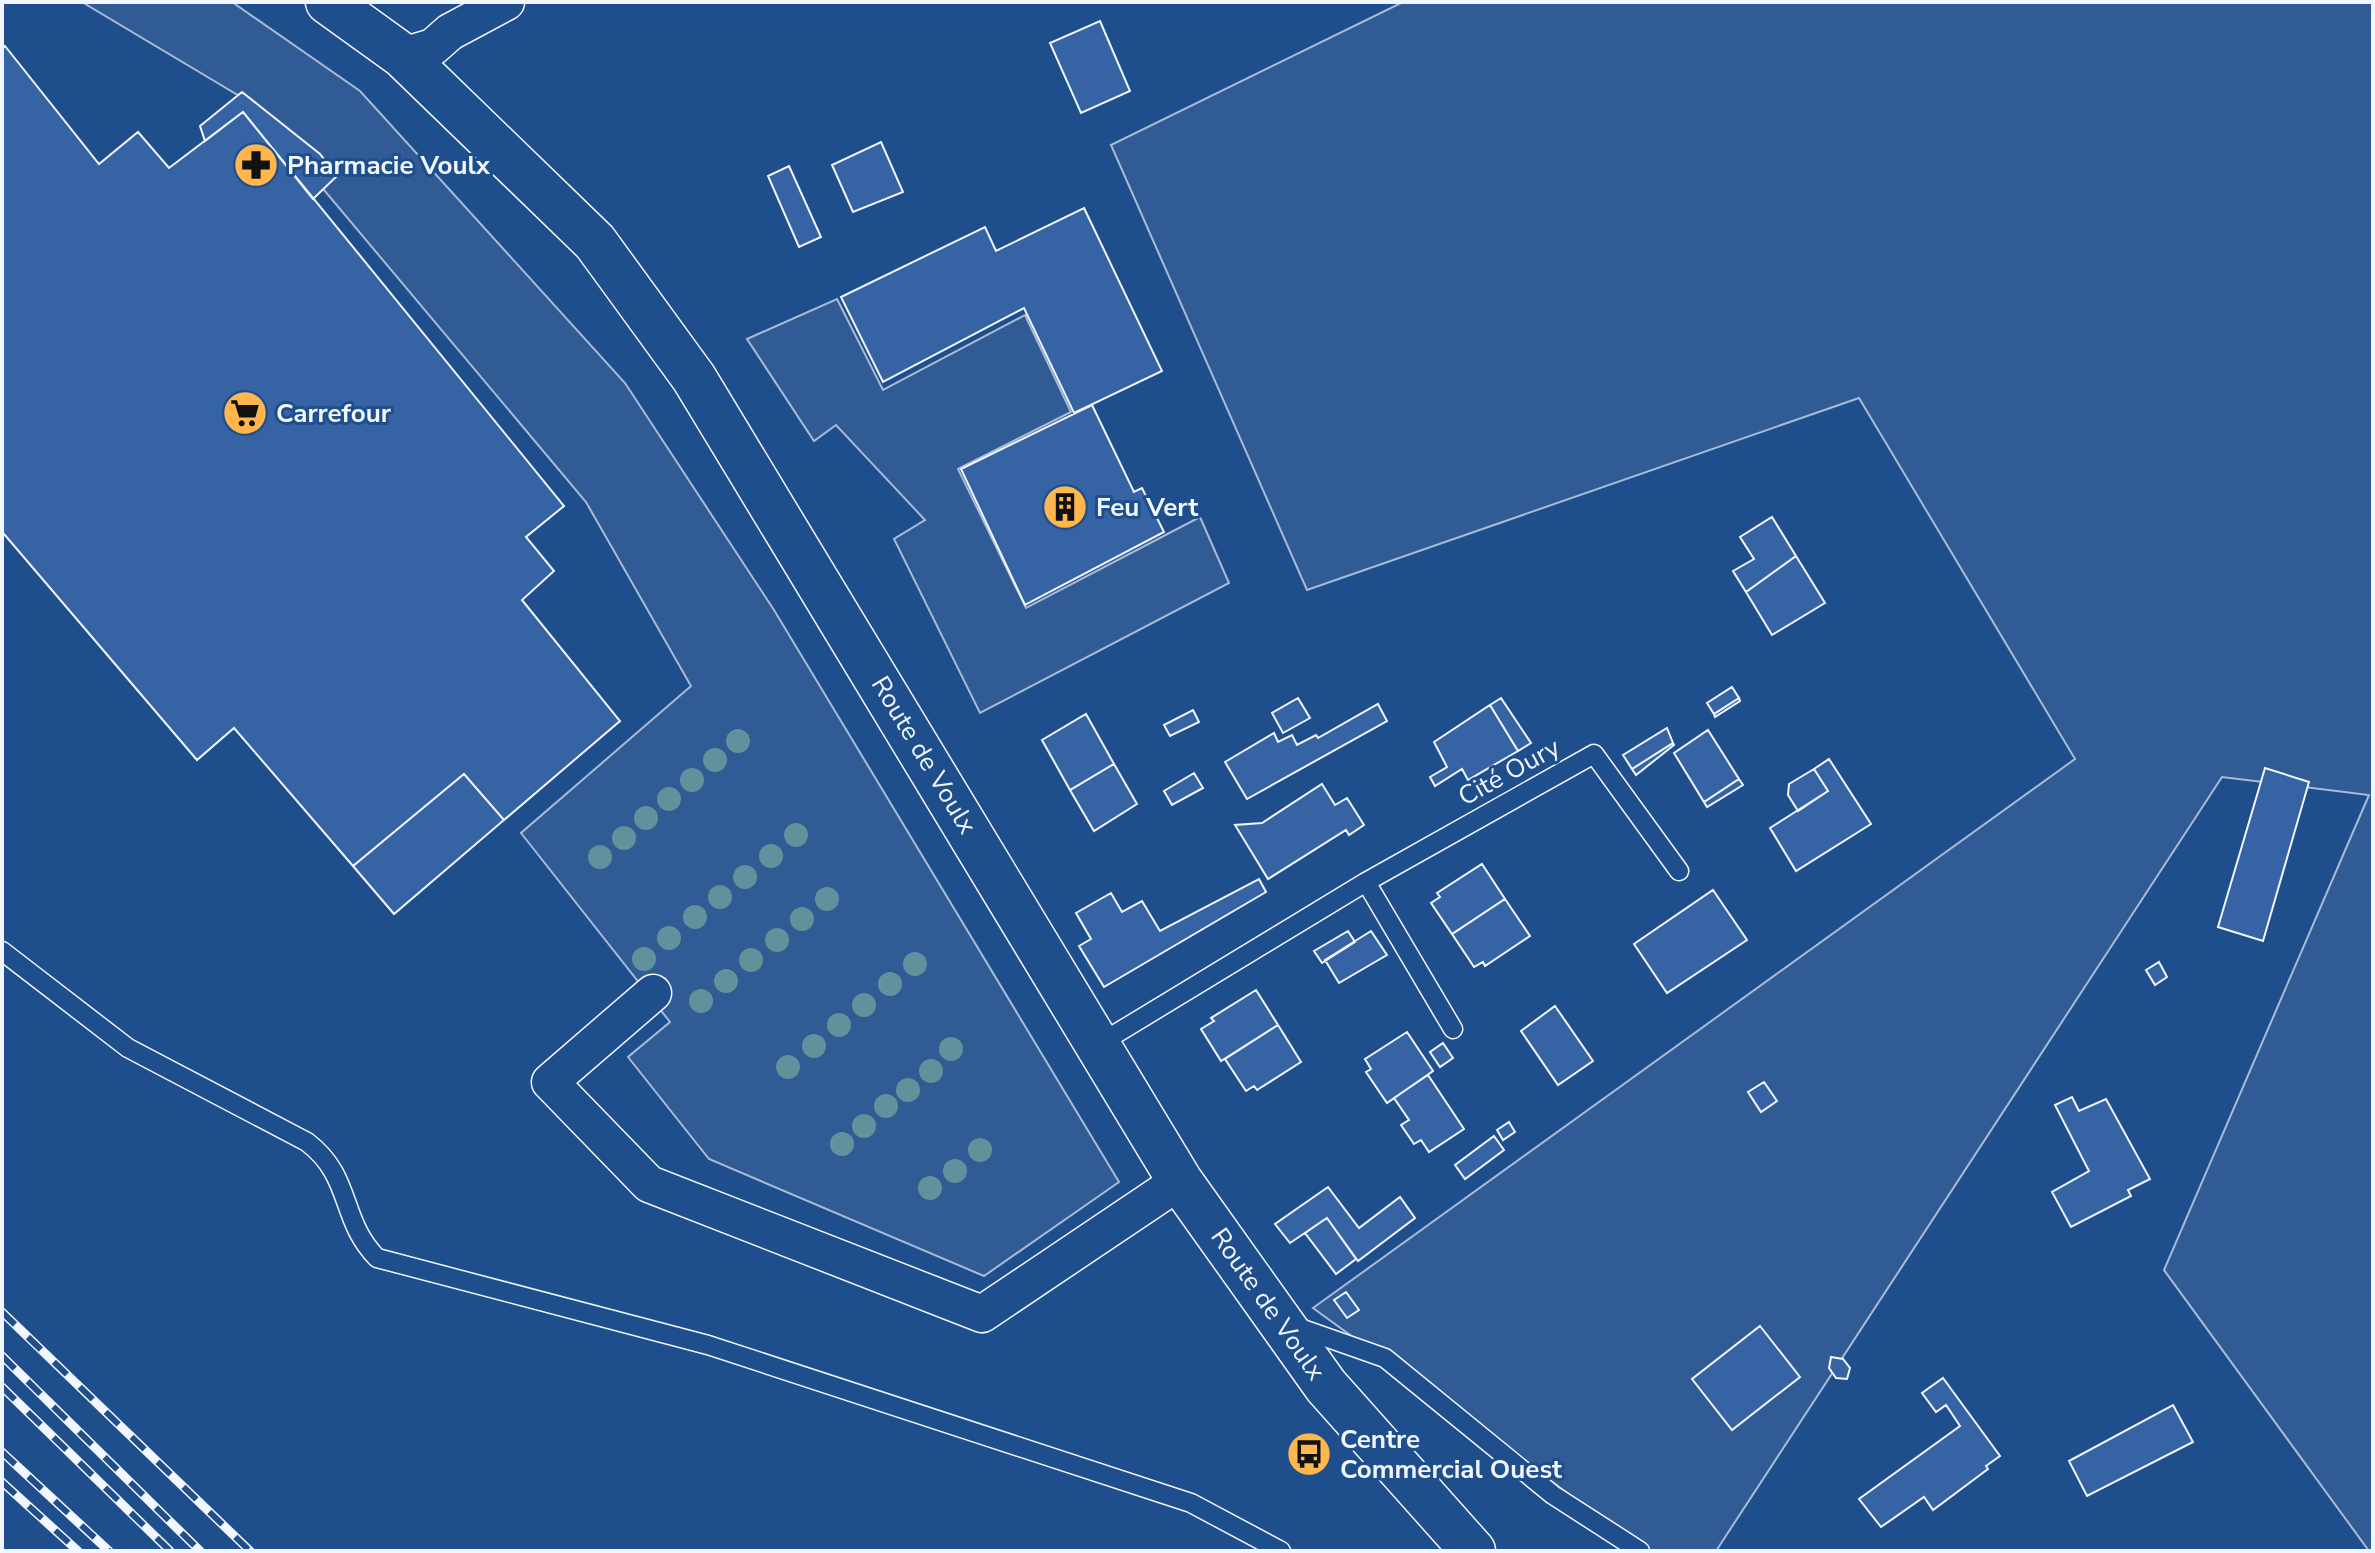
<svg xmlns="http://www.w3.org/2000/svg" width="2375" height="1553" font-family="'Nunito Sans',sans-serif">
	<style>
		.built { fill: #305b95; stroke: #a8bbd7; stroke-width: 2 }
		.building { fill: #3563a3; stroke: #f2f6ff; stroke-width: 2 }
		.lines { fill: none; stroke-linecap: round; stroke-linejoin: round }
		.service-casing { stroke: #f2f6ff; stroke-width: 21 }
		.minor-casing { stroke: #f2f6ff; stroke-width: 39 }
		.primary-casing { stroke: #f2f6ff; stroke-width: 47 }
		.service { stroke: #1f4e8c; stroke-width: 18 }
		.minor { stroke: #1f4e8c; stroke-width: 36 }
		.primary { stroke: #1f4e8c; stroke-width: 44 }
		.rail-casing { stroke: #f2f6ff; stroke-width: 9 }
		.rail { stroke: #1f4e8c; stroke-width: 6; stroke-dasharray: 18; stroke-linecap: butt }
		.tree { fill: #61919a }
		.labels { text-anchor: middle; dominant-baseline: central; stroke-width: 6; stroke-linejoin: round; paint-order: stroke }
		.poi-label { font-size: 26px; font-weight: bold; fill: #f2f6ff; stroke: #1f4e8c; text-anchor: start }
		.street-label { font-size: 26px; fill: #f2f6ff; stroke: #1f4e8c }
	</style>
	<rect width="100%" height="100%" fill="#1f4e8c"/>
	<path class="built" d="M 82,2 L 232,2 L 360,91 L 625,383 L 774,610 L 1119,1182 L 984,1276 L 709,1159 L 628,1057 L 670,1022 L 521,833 L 691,686 L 586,502 L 251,103 Z
		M 1403,2 L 2373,2 L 2373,1551 L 2369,1551 L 2164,1270 L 2369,795 L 2222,777 L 1716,1551 L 1647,1551 L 1313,1308 L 2075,759 L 1859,398 L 1307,590 L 1111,145 Z
		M 837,299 L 883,390 L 1025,315 L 1071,412 L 958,469 L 1026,608 L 1200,517 L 1229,583 L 980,713 L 894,539 L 925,520 L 836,425 L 814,441 L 747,339 Z"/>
	<path class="building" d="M 1100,21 L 1130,91 L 1081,113 L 1050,43 Z
		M 5,46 L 99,164 L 138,132 L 169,168 L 243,112 L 564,506 L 526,537 L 554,571 L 522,600 L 620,721 L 504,820 L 464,774 L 353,866 L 234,728 L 197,760 L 4,534 L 2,536 L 2,49 Z
		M 242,92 L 320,154 L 337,176 L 313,199 L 243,112 L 205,141 L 200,126 Z
		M 881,142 L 903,192 L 853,212 L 832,165 Z
		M 789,166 L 821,237 L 799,247 L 768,176 Z
		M 1084,208 L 1162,371 L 1074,413 L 1024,308 L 883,382 L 841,297 L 985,227 L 996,251 Z
		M 1092,405 L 1134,492 L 1142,488 L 1164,532 L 1025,605 L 961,469 Z
		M 1772,517 L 1796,556 L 1746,592 L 1733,571 L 1754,559 L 1740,537 Z
		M 1796,556 L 1825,603 L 1772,635 L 1746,592 Z
		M 1732,687 L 1739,698 L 1714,714 L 1707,703 Z
		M 1298,698 L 1310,718 L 1283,733 L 1272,713 Z
		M 1501,698 L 1531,743 L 1518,751 L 1490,705 Z
		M 1739,698 L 1740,701 L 1715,717 L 1714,714 Z
		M 1378,704 L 1387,721 L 1247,799 L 1225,762 L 1274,733 L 1278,742 L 1292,735 L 1297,745 L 1316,735 L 1318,738 Z
		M 1490,705 L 1518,751 L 1468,780 L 1462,769 L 1435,786 L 1430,777 L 1447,767 L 1434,742 Z
		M 1193,710 L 1199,722 L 1170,736 L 1164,725 Z
		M 1086,714 L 1114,764 L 1070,790 L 1042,740 Z
		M 1667,728 L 1673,743 L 1632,769 L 1623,755 Z
		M 1708,730 L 1739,779 L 1704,802 L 1674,753 Z
		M 1673,743 L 1674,745 L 1636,775 L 1632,769 Z
		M 1829,759 L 1871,824 L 1796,871 L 1770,828 L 1828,791 L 1814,769 Z
		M 1114,764 L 1137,804 L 1094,831 L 1070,790 Z
		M 2265,768 L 2309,782 L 2263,941 L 2218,927 Z
		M 1814,769 L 1828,791 L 1798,811 L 1788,795 L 1789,784 Z
		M 1194,773 L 1203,788 L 1172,805 L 1164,791 Z
		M 464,774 L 504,820 L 394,914 L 353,866 Z
		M 1739,779 L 1743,785 L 1707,807 L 1704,802 Z
		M 1322,784 L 1335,805 L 1347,798 L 1364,825 L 1349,835 L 1346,830 L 1268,879 L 1235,825 L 1262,823 Z
		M 1482,864 L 1505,899 L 1452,934 L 1431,903 L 1440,897 L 1437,893 Z
		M 1259,879 L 1266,892 L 1104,987 L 1079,946 L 1091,939 L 1076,913 L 1111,893 L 1122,912 L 1142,901 L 1160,931 Z
		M 1713,890 L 1747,940 L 1667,993 L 1634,944 Z
		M 1505,899 L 1530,936 L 1485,966 L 1483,962 L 1474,967 L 1452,934 Z
		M 1348,931 L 1355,942 L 1322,963 L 1314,951 Z
		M 1371,931 L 1387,955 L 1339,983 L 1325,960 Z
		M 2159,962 L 2167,977 L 2155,985 L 2146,970 Z
		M 1256,990 L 1278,1025 L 1221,1061 L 1201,1029 L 1214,1021 L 1211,1018 Z
		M 1555,1006 L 1593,1061 L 1558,1085 L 1521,1031 Z
		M 1278,1025 L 1301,1062 L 1257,1090 L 1254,1086 L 1246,1091 L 1225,1059 Z
		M 1407,1032 L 1433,1071 L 1387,1103 L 1366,1072 L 1371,1069 L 1365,1059 Z
		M 1443,1043 L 1453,1058 L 1440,1067 L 1430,1052 Z
		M 1428,1075 L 1464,1129 L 1429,1152 L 1421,1140 L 1414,1144 L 1401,1125 L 1409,1120 L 1394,1098 Z
		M 1764,1082 L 1777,1101 L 1761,1112 L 1748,1092 Z
		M 2072,1097 L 2079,1111 L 2106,1099 L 2150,1179 L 2128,1190 L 2131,1196 L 2071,1227 L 2052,1192 L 2089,1171 L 2055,1105 Z
		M 1509,1122 L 1515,1132 L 1503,1140 L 1497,1130 Z
		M 1494,1136 L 1504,1150 L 1465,1179 L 1455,1165 Z
		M 1328,1187 L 1359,1228 L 1400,1197 L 1415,1218 L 1358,1261 L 1327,1218 L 1290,1243 L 1275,1224 Z
		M 1327,1218 L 1356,1259 L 1336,1274 L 1305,1233 Z
		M 1346,1292 L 1359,1310 L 1347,1318 L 1334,1300 Z
		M 1760,1326 L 1800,1377 L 1732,1430 L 1692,1379 Z
		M 1831,1357 L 1843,1359 L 1850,1368 L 1847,1379 L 1836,1378 L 1829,1368 Z
		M 1943,1378 L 2000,1456 L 1986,1466 L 1988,1469 L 1933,1510 L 1924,1497 L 1881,1527 L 1859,1499 L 1960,1426 L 1946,1405 L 1936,1412 L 1922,1393 Z
		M 2173,1405 L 2193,1442 L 2087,1496 L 2069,1461 Z"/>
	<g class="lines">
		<g class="service-casing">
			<path id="service" d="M 1366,882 L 1453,1029
				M 2,951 L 128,1048 L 307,1142 C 353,1177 339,1219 377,1258 L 708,1345 L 1191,1503 L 1281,1551
				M 1099,1044 L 1366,882 L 1594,754 L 1679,871
				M 1294,1326 L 1385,1358 L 1553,1495 L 1640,1551"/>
		</g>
		<g class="minor-casing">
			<path id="minor" d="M 403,56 L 433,47 L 450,32 L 506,2
				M 653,993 L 550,1082 L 649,1184 L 982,1314 L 1180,1181"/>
		</g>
		<g class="primary-casing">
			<path id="primary" d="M 328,2 L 403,56 L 595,242 L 694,378 L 1180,1181 L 1326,1386 L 1473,1551"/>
		</g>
		<use href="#service" class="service"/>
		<use href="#minor" class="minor"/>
		<use href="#primary" class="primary"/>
		<g class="rail-casing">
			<path id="rail" d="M 2,1312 L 250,1551
				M 2,1356 L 200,1551
				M 2,1387 L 170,1551
				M 2,1452 L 109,1551
				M 2,1482 L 78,1551"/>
		</g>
		<use href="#rail" class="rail"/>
	</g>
	<g class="tree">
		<circle cx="738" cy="741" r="12"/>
		<circle cx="715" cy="760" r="12"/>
		<circle cx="692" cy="780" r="12"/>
		<circle cx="669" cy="799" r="12"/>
		<circle cx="646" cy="818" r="12"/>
		<circle cx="796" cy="835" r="12"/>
		<circle cx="624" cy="838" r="12"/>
		<circle cx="771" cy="856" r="12"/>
		<circle cx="600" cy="857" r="12"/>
		<circle cx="745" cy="877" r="12"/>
		<circle cx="720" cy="897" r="12"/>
		<circle cx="827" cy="899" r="12"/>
		<circle cx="695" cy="917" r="12"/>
		<circle cx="802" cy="919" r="12"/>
		<circle cx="669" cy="938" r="12"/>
		<circle cx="777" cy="940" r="12"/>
		<circle cx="644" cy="959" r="12"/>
		<circle cx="751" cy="960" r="12"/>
		<circle cx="915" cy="964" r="12"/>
		<circle cx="726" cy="981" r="12"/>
		<circle cx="890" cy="984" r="12"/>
		<circle cx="701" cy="1001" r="12"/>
		<circle cx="864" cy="1005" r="12"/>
		<circle cx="839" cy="1025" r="12"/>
		<circle cx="814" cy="1046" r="12"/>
		<circle cx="951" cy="1049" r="12"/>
		<circle cx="788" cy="1067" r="12"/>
		<circle cx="931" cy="1071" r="12"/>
		<circle cx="908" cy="1090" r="12"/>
		<circle cx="886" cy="1106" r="12"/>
		<circle cx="864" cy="1126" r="12"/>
		<circle cx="842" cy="1144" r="12"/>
		<circle cx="980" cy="1150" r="12"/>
		<circle cx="955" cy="1171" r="12"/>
		<circle cx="930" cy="1188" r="12"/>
	</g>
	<defs>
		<g id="pharmacy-disc" transform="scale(2.3)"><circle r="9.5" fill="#ffb74d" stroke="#1f4e8c"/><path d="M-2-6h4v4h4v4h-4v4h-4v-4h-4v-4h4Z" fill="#111"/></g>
		<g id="supermarket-disc" transform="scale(2.3)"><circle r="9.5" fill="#ffb74d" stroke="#1f4e8c"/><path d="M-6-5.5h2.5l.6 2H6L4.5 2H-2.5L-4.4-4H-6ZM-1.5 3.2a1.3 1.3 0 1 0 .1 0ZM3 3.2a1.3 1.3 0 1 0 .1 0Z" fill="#111"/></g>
		<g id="building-disc" transform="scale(2.3)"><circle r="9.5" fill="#ffb74d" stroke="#1f4e8c"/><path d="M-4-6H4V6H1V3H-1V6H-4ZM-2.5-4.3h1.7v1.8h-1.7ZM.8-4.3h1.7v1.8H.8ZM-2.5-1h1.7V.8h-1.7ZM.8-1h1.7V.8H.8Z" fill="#111"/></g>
		<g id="bus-disc" transform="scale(2.3)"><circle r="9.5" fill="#ffb74d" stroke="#1f4e8c"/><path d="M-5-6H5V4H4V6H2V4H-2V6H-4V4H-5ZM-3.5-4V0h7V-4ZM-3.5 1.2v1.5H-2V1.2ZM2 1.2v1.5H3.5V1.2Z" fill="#111"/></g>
	</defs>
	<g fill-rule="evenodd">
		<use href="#pharmacy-disc" x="256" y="165"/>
		<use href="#supermarket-disc" x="245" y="413"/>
		<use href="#building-disc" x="1065" y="507"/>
		<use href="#bus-disc" x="1309" y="1454"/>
	</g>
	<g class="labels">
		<g class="poi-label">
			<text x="287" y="165">Pharmacie Voulx</text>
			<text x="276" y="413">Carrefour</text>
			<text x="1096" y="507">Feu Vert</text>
			<text x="1340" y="1439">Centre<tspan x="1340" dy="30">Commercial Ouest</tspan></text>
		</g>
		<g class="street-label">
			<text transform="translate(924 755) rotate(59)">Route de Voulx</text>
			<text transform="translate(1509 772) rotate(-29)">Cité Oury</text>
			<text transform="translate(1268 1304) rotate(55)">Route de Voulx</text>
		</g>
	</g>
	<rect width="2375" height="1553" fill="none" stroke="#f2f6ff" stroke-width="8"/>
</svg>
